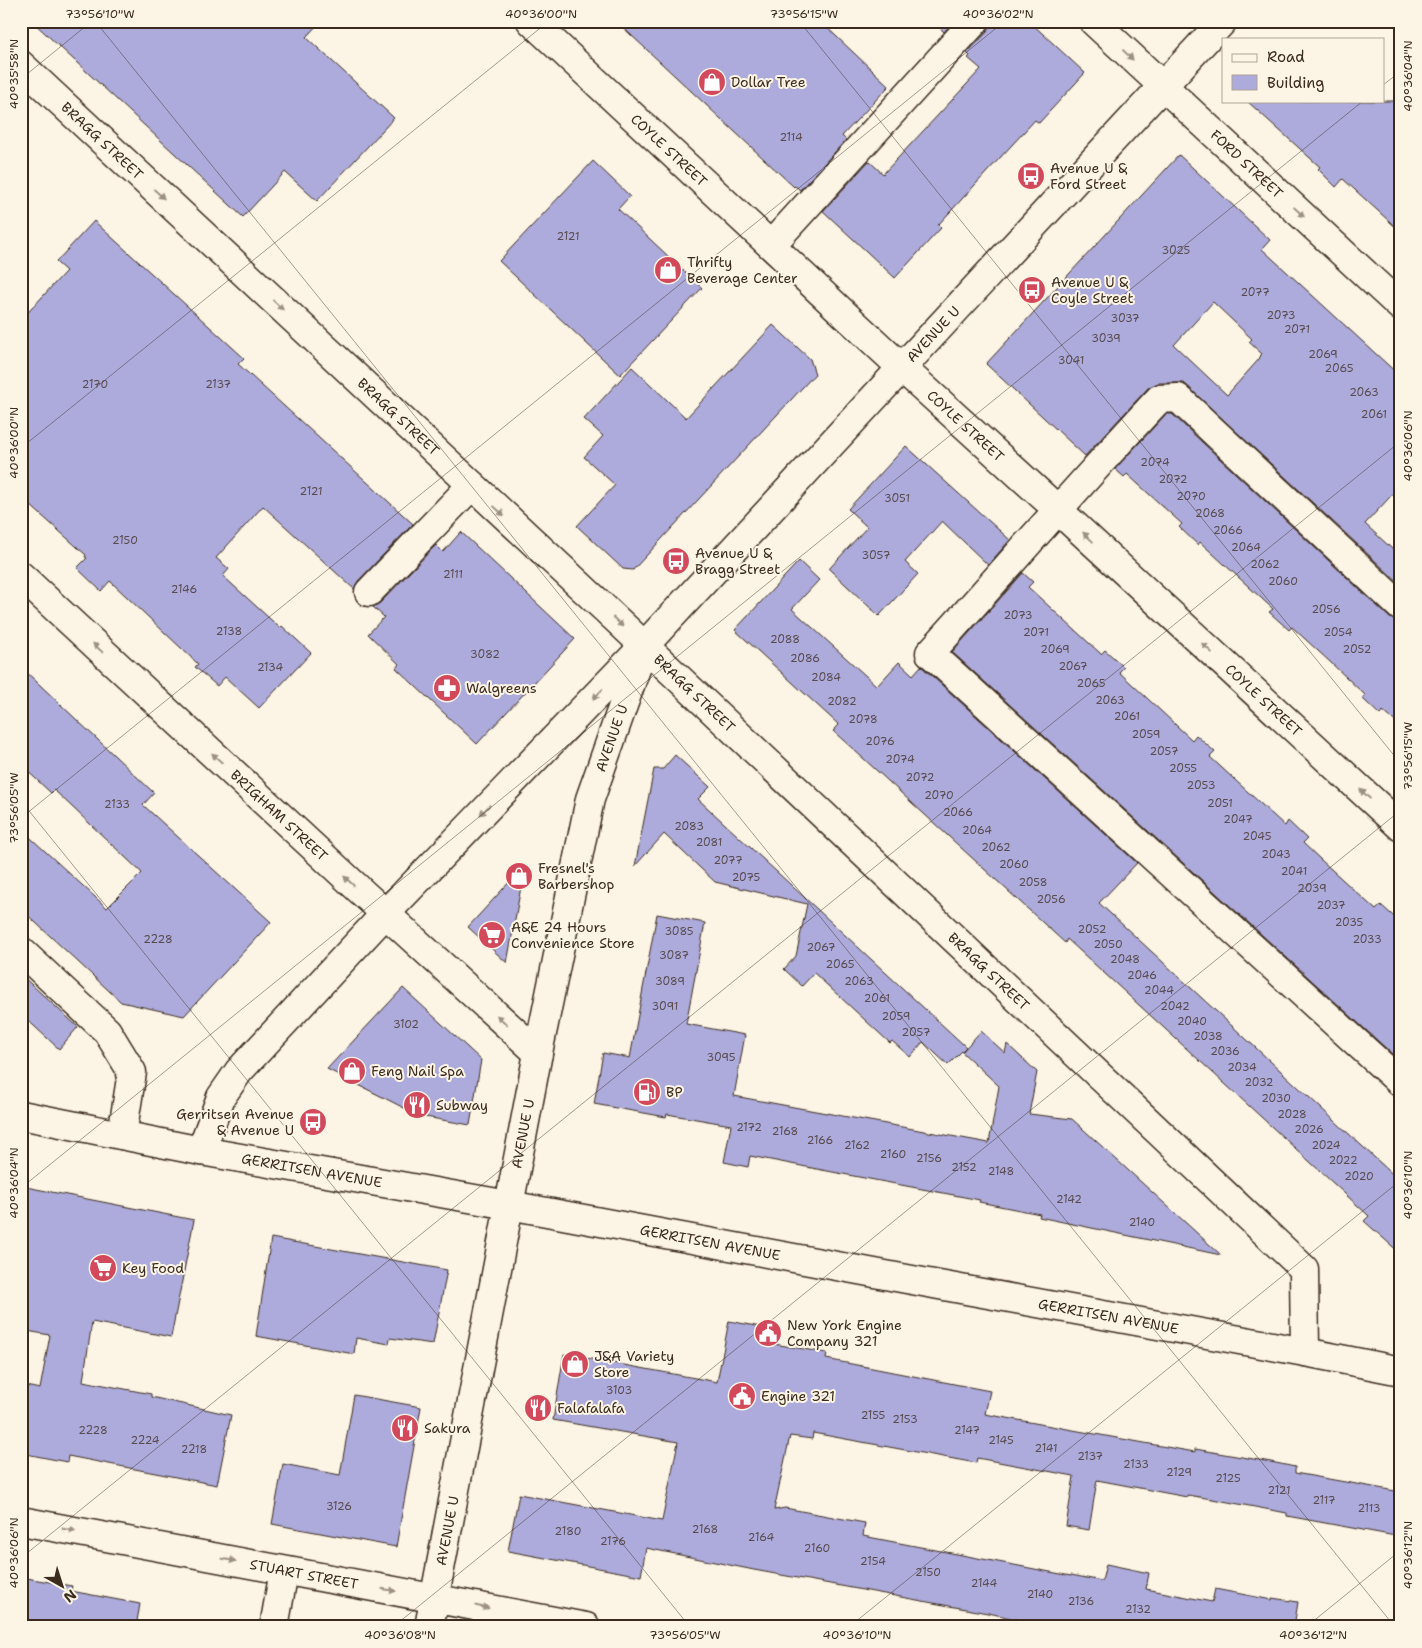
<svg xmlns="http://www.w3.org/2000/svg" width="1422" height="1648" font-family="'Shantell Sans',sans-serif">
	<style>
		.building { fill: #adabdc; stroke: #3b2a1e; fill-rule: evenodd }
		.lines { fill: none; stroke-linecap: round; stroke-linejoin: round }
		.minor-casing { stroke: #3b2a1e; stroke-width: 31 }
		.major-casing { stroke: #3b2a1e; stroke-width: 31 }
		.minor { stroke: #fcf5e5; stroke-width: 28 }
		.major { stroke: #fcf5e5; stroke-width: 28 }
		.oneway { fill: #9c9082 }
		.ticks { fill: none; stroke: #3b2a1e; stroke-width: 1; stroke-opacity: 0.45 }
		.labels { text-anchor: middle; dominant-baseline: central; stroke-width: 4; stroke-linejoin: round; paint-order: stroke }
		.number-label { font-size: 11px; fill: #584a4e }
		.poi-label { font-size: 14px; fill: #3b2a1e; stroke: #fcf5e5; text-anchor: start }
		.street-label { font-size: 14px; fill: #3b2a1e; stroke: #fcf5e5 }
		.neatline { fill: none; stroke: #3b2a1e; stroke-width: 2 }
		.ticks-label { font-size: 12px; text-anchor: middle; fill: #3b2a1e }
	</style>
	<rect width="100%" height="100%" fill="#fcf5e5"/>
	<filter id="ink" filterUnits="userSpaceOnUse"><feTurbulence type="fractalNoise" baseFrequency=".02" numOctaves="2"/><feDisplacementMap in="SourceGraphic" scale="10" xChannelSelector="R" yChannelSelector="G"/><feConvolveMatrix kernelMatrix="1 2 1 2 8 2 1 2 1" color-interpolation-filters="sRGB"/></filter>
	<g filter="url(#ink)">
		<path class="building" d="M 32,21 L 321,21 L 306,37 L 394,118 L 317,201 L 285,172 L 243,217 Z
			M 616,21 L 820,21 L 889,86 L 842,136 L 846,140 L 800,190 L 795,186 L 794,187 Z
			M 933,21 L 954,21 L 944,32 Z
			M 990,21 L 1029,21 L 1085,73 L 1039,123 L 1035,120 L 938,225 L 941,228 L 895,278 L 823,211 L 869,161 L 883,174 L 981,69 L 968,58 L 970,56 L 967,53 L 987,32 Z
			M 1247,101 L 1401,101 L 1401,232 L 1343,179 L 1336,187 L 1318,169 L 1320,167 Z
			M 1179,155 L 1270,240 L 1262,249 L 1401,377 L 1401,485 L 1365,524 L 1401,557 L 1401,585 L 1184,383 L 1158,383 L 1148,388 L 1085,456 L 986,364 ZM 1213,302 L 1252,339 L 1249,342 L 1262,354 L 1259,357 L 1260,358 L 1227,395 L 1174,345 Z
			M 593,161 L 630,196 L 618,209 L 702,288 L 620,375 L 499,261 Z
			M 94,221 L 244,358 L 238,364 L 413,524 L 358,581 L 354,589 L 263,506 L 216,558 L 229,569 L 223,576 L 280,628 L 282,626 L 311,653 L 259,708 L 225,677 L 217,686 L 195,667 L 198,664 L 110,581 L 101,591 L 77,568 L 87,558 L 85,557 L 86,555 L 21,497 L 21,320 L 66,271 L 56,262 Z
			M 773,325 L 810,359 L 815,374 L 633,570 L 623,569 L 577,526 L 615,485 L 584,457 L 603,436 L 584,419 L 632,367 L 686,418 Z
			M 1166,414 L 1172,414 L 1390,618 L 1401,622 L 1401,727 L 1383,711 L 1380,715 L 1362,698 L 1365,695 L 1329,661 L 1292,627 L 1289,630 L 1269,612 L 1273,609 L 1200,542 L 1198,545 L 1179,527 L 1182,524 L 1127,474 L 1124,477 L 1115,469 Z
			M 906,446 L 1010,540 L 988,565 L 942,521 L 905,562 L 918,574 L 879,616 L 829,569 L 867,527 L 848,509 Z
			M 461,532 L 575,639 L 477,744 L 396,668 L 399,664 L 368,634 L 384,617 L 373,607 L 380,603 L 436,545 L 443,552 Z
			M 799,561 L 819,580 L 792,609 L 877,686 L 899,662 L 913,675 L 921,666 L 1137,863 L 1099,903 L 1401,1182 L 1401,1254 L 1364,1221 L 1369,1216 L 1067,939 L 1065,943 L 864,759 L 833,731 L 839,725 L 735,630 Z
			M 1023,573 L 1033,582 L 1028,587 L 1101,654 L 1105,650 L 1124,667 L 1119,672 L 1192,740 L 1196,735 L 1215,752 L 1210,757 L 1285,826 L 1288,821 L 1307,839 L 1303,843 L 1321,860 L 1376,910 L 1381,905 L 1401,923 L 1401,1062 L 952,652 Z
			M 21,667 L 154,793 L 143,805 L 271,922 L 184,1016 L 121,1002 L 21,909 L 21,829 L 107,908 L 142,873 L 54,790 L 51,793 L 21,765 Z
			M 675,755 L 710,787 L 698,799 L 966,1047 L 948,1065 L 923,1042 L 910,1057 L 892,1041 L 890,1043 L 814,973 L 802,986 L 784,969 L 796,956 L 807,904 L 715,882 L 664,834 L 635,866 L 654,769 L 663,769 Z
			M 525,865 L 507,963 L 468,927 Z
			M 657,914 L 705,923 L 686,1024 L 745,1035 L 734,1096 L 989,1143 L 999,1086 L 962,1052 L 981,1031 L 1005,1053 L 1007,1044 L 1037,1072 L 1029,1114 L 1072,1119 L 1221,1255 L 1039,1217 L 1040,1214 L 979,1202 L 980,1200 L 822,1170 L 750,1156 L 748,1167 L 724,1162 L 731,1125 L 667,1114 L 666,1117 L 594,1104 L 603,1053 L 630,1058 Z
			M 21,975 L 78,1027 L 59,1049 L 21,1014 Z
			M 403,988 L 481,1060 L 470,1125 L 420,1116 L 327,1069 Z
			M 21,1186 L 194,1220 L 171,1337 L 92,1322 L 83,1381 L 151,1394 L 151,1397 L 231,1415 L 217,1485 L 68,1456 L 67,1462 L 21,1453 L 21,1385 L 40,1389 L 50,1335 L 21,1330 Z
			M 271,1238 L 447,1270 L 433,1344 L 390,1338 L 389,1344 L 356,1338 L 354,1354 L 256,1336 Z
			M 729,1321 L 777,1330 L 774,1344 L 827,1353 L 826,1359 L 990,1391 L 985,1414 L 1172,1448 L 1195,1452 L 1195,1449 L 1271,1462 L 1295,1467 L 1295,1473 L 1401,1492 L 1401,1537 L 1287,1516 L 1287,1513 L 1212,1499 L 1187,1495 L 1187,1497 L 1097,1480 L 1089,1530 L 1066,1526 L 1074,1476 L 977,1458 L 976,1463 L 813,1433 L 812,1439 L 790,1436 L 774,1510 L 785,1508 L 865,1523 L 863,1536 L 1071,1576 L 1071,1575 L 1102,1581 L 1106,1564 L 1149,1573 L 1146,1589 L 1212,1602 L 1215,1589 L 1272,1600 L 1272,1598 L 1298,1602 L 1294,1627 L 1052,1627 L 993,1614 L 754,1570 L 646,1548 L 641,1576 L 508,1551 L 519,1494 L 662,1521 L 678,1442 L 553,1420 L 564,1354 L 717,1382 Z
			M 354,1395 L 421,1407 L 396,1547 L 272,1524 L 283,1464 L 340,1475 Z
			M 21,1577 L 72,1586 L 71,1591 L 140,1604 L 136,1627 L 21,1627 Z"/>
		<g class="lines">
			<g class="minor-casing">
				<g id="minor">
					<path id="s1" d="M 531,21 L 902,368 L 1057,509 L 1401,827"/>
					<path id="s2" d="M 1093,21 L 1401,307"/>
					<path id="s3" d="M 21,65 L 617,620 L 1304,1269 L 1305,1352"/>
					<path d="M 771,245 L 975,21"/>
					<path id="s4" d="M 21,576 L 364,894 L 538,1053"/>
					<path d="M 369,592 L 472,485"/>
					<path d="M 1401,607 L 1178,398 L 1159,399 C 1081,482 1007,568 930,653 L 1401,1083"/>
					<path d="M 21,951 L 107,1031 L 132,1072 L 122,1135"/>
					<path d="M 201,1151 L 221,1097 L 239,1071 L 385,914 L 644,646"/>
					<path id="s5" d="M 21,1521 L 586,1627"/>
					<path d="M 274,1627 L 284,1571"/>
				</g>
			</g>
			<g class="major-casing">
				<g id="major">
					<path id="s6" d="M 21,1115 L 201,1151 L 509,1205 L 966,1290 L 1305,1352 L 1401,1371"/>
					<path id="s7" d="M 429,1627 L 538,1053 L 590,799 L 644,646 L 1223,21"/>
				</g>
			</g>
			<use href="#minor" class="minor"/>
			<use href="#major" class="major"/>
		</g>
		<defs><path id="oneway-solid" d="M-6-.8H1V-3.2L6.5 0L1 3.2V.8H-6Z" transform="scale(1.25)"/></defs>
		<g class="oneway">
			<use href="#oneway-solid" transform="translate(1128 55) rotate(44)"/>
			<use href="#oneway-solid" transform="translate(159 194) rotate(43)"/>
			<use href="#oneway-solid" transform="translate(1299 212) rotate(43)"/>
			<use href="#oneway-solid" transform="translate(278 305) rotate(43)"/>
			<use href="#oneway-solid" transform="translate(499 511) rotate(43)"/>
			<use href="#oneway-solid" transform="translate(1088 537) rotate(-137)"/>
			<use href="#oneway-solid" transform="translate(618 622) rotate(43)"/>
			<use href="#oneway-solid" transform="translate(98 648) rotate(-137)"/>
			<use href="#oneway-solid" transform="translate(1207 648) rotate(-137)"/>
			<use href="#oneway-solid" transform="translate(598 694) rotate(134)"/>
			<use href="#oneway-solid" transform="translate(217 758) rotate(-137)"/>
			<use href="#oneway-solid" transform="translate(1365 794) rotate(-137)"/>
			<use href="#oneway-solid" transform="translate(485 810) rotate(134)"/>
			<use href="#oneway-solid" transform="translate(349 881) rotate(-137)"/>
			<use href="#oneway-solid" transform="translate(502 1020) rotate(-138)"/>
			<use href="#oneway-solid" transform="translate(69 1530) rotate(11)"/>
			<use href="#oneway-solid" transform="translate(229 1560) rotate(11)"/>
			<use href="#oneway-solid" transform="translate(389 1590) rotate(10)"/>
			<use href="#oneway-solid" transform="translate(482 1607) rotate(11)"/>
		</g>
	</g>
	<path class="ticks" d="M 95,21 L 1395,1627M 799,21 L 1401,764M 21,79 L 92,21M 1383,85 L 1401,71M 21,448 L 549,21M 21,801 L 690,1627M 21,818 L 1005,21M 21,1188 L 1363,101M 21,1558 L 1401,441M 393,1627 L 1401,810M 849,1627 L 1401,1180M 1306,1627 L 1401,1550"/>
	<defs>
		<g id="shop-disc" transform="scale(1.4375)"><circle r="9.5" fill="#d1495b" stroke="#fcf5e5"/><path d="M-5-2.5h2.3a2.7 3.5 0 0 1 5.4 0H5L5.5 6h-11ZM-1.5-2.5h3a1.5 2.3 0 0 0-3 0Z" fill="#fff"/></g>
		<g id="bus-disc" transform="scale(1.4375)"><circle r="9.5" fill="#d1495b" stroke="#fcf5e5"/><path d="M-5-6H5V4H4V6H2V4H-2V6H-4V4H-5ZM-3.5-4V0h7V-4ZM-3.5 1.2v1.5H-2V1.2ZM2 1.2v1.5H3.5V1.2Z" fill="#fff"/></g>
		<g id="pharmacy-disc" transform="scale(1.4375)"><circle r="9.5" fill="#d1495b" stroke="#fcf5e5"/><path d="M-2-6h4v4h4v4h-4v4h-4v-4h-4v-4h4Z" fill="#fff"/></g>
		<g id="supermarket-disc" transform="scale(1.4375)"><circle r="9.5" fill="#d1495b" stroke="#fcf5e5"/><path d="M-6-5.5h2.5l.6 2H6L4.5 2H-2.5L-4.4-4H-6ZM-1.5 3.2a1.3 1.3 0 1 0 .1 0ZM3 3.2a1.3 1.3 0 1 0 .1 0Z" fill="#fff"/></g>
		<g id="fuel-disc" transform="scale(1.4375)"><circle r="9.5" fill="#d1495b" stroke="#fcf5e5"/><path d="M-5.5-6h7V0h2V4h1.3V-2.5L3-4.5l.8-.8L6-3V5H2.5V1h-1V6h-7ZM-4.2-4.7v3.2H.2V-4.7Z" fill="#fff"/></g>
		<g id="restaurant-disc" transform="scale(1.4375)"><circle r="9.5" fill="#d1495b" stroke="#fcf5e5"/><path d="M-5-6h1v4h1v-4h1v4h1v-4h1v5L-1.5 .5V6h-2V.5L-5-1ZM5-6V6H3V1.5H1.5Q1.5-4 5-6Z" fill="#fff"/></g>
		<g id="civic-disc" transform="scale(1.4375)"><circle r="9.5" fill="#d1495b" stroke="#fcf5e5"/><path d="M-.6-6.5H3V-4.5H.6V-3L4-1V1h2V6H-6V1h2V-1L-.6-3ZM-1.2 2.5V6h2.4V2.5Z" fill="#fff"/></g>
	</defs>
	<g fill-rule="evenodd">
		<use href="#shop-disc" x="712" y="82"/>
		<use href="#bus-disc" x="1031" y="176"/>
		<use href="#shop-disc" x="668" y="270"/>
		<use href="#bus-disc" x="1032" y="290"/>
		<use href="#bus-disc" x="676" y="561"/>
		<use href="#pharmacy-disc" x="447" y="688"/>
		<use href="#shop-disc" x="519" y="876"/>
		<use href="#supermarket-disc" x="492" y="935"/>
		<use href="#shop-disc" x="352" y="1071"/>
		<use href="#fuel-disc" x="647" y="1092"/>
		<use href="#restaurant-disc" x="417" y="1105"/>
		<use href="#bus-disc" x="313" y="1122"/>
		<use href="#supermarket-disc" x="103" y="1268"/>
		<use href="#civic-disc" x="768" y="1333"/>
		<use href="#shop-disc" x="575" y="1364"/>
		<use href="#civic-disc" x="742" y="1396"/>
		<use href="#restaurant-disc" x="538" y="1408"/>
		<use href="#restaurant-disc" x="405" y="1428"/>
	</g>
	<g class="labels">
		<g class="number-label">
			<text x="791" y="137">2114</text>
			<text x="568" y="236">2121</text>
			<text x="1176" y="250">3025</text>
			<text x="1255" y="292">2077</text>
			<text x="1281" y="315">2073</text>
			<text x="1125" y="318">3037</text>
			<text x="1297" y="329">2071</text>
			<text x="1106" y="338">3039</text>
			<text x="1323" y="354">2069</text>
			<text x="1071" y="360">3041</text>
			<text x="1339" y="368">2065</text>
			<text x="95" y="384">2170</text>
			<text x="218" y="384">2137</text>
			<text x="1364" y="392">2063</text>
			<text x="1374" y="414">2061</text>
			<text x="1155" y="462">2074</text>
			<text x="1173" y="479">2072</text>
			<text x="311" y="491">2121</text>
			<text x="1191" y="496">2070</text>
			<text x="897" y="498">3051</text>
			<text x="1210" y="513">2068</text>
			<text x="1228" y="530">2066</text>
			<text x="125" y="540">2150</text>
			<text x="1246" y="547">2064</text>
			<text x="876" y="555">3057</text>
			<text x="1265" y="564">2062</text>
			<text x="453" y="574">2111</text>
			<text x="1283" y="581">2060</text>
			<text x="184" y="589">2146</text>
			<text x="1326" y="609">2056</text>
			<text x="1018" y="615">2073</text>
			<text x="229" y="631">2138</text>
			<text x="1036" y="632">2071</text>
			<text x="1338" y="632">2054</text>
			<text x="785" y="639">2088</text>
			<text x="1055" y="649">2069</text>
			<text x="1357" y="649">2052</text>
			<text x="485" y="654">3082</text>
			<text x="805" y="658">2086</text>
			<text x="1073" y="666">2067</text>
			<text x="270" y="667">2134</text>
			<text x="826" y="677">2084</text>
			<text x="1091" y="683">2065</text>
			<text x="1110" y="700">2063</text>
			<text x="842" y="701">2082</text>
			<text x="1127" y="716">2061</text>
			<text x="863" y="719">2078</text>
			<text x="1146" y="734">2059</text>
			<text x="880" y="741">2076</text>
			<text x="1164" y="751">2057</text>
			<text x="900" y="759">2074</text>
			<text x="1183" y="768">2055</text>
			<text x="920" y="777">2072</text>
			<text x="1201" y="785">2053</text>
			<text x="939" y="795">2070</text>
			<text x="1220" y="803">2051</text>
			<text x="117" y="804">2133</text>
			<text x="958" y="812">2066</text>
			<text x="1238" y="819">2047</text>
			<text x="689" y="826">2083</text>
			<text x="977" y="830">2064</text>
			<text x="1257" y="836">2045</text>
			<text x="709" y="842">2081</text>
			<text x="996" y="847">2062</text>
			<text x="1276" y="854">2043</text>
			<text x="728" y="860">2077</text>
			<text x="1014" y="864">2060</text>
			<text x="1294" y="871">2041</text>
			<text x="746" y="877">2075</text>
			<text x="1033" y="882">2058</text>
			<text x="1312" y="888">2039</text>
			<text x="1051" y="899">2056</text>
			<text x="1331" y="905">2037</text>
			<text x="1349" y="922">2035</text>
			<text x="1092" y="929">2052</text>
			<text x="679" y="931">3085</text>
			<text x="158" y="939">2228</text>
			<text x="1367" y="939">2033</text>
			<text x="1108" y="944">2050</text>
			<text x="821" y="947">2067</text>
			<text x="674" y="955">3087</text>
			<text x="1125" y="959">2048</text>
			<text x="840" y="964">2065</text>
			<text x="1142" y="975">2046</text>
			<text x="670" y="981">3089</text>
			<text x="859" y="981">2063</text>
			<text x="1159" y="990">2044</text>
			<text x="877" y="998">2061</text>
			<text x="665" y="1006">3091</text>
			<text x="1175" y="1006">2042</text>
			<text x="896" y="1016">2059</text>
			<text x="1192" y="1021">2040</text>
			<text x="406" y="1024">3102</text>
			<text x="916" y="1032">2057</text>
			<text x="1208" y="1036">2038</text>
			<text x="1225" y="1051">2036</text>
			<text x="721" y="1057">3095</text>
			<text x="1242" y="1067">2034</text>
			<text x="1259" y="1082">2032</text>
			<text x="1276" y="1098">2030</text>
			<text x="1292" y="1114">2028</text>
			<text x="749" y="1127">2172</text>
			<text x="1309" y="1129">2026</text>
			<text x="785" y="1131">2168</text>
			<text x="820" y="1140">2166</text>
			<text x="857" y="1145">2162</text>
			<text x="1326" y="1145">2024</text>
			<text x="893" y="1154">2160</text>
			<text x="929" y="1158">2156</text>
			<text x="1343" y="1160">2022</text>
			<text x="964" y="1167">2152</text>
			<text x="1001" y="1171">2148</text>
			<text x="1359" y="1176">2020</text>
			<text x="1069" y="1199">2142</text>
			<text x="1142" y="1222">2140</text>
			<text x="619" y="1390">3103</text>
			<text x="873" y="1415">2155</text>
			<text x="905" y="1419">2153</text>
			<text x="93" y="1430">2228</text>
			<text x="967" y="1430">2147</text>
			<text x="145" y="1440">2224</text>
			<text x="1001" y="1440">2145</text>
			<text x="1046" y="1448">2141</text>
			<text x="194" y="1449">2218</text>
			<text x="1090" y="1456">2137</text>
			<text x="1136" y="1464">2133</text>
			<text x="1179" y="1472">2129</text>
			<text x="1228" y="1478">2125</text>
			<text x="1279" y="1490">2121</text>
			<text x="1324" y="1500">2117</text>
			<text x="339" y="1506">3126</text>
			<text x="1369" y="1508">2113</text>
			<text x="705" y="1529">2168</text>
			<text x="568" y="1531">2180</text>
			<text x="761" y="1537">2164</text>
			<text x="613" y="1541">2176</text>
			<text x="817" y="1548">2160</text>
			<text x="873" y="1561">2154</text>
			<text x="928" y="1572">2150</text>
			<text x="984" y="1583">2144</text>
			<text x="1040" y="1594">2140</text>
			<text x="1081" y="1601">2136</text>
			<text x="1138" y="1609">2132</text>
		</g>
		<g class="poi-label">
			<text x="731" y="82">Dollar Tree</text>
			<text x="1050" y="168">Avenue U &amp;<tspan x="1050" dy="16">Ford Street</tspan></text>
			<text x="687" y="262">Thrifty<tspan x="687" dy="16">Beverage Center</tspan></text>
			<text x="1051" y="282">Avenue U &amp;<tspan x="1051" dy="16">Coyle Street</tspan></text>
			<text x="695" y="553">Avenue U &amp;<tspan x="695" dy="16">Bragg Street</tspan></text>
			<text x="466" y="688">Walgreens</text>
			<text x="538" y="868">Fresnel's<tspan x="538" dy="16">Barbershop</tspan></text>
			<text x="511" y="927">A&amp;E 24 Hours<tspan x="511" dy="16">Convenience Store</tspan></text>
			<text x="371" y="1071">Feng Nail Spa</text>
			<text x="666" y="1092">BP</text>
			<text x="436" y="1105">Subway</text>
			<text x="294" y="1114" text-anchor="end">Gerritsen Avenue<tspan x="294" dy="16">&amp; Avenue U</tspan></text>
			<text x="122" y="1268">Key Food</text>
			<text x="787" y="1325">New York Engine<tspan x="787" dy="16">Company 321</tspan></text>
			<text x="594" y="1356">J&amp;A Variety<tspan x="594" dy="16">Store</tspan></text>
			<text x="761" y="1396">Engine 321</text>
			<text x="557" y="1408">Falafalafa</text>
			<text x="424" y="1428">Sakura</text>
		</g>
		<g class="street-label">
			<text stroke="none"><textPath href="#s3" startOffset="111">BRAGG STREET</textPath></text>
			<text stroke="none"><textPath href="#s1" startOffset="189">COYLE STREET</textPath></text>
			<text stroke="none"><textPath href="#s2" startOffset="210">FORD STREET</textPath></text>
			<text stroke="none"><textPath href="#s7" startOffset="1431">AVENUE U</textPath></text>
			<text stroke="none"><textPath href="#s3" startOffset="516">BRAGG STREET</textPath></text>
			<text stroke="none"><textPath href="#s1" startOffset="594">COYLE STREET</textPath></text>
			<text stroke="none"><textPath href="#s3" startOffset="921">BRAGG STREET</textPath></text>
			<text stroke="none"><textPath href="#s1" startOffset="999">COYLE STREET</textPath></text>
			<text stroke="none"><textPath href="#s7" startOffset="908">AVENUE U</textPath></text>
			<text stroke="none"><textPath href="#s4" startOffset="352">BRIGHAM STREET</textPath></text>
			<text stroke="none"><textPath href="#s3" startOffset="1326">BRAGG STREET</textPath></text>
			<text stroke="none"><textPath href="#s7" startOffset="502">AVENUE U</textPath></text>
			<text stroke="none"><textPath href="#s6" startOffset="296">GERRITSEN AVENUE</textPath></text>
			<text stroke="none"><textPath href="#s6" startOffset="701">GERRITSEN AVENUE</textPath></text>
			<text stroke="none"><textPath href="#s6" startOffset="1106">GERRITSEN AVENUE</textPath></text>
			<text stroke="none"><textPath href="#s7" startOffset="98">AVENUE U</textPath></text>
			<text stroke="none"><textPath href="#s5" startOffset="288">STUART STREET</textPath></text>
		</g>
	</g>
	<rect width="1422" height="1648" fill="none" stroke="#fcf5e5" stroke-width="55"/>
	<rect x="1222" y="38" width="162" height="65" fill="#fcf5e5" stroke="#afa495"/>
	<rect x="1232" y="54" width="25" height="8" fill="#fcf5e5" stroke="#afa495"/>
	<text x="1267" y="62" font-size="15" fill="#3b2a1e">Road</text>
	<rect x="1232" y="75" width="25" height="15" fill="#adabdc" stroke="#afa495"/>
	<text x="1267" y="88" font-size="15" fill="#3b2a1e">Building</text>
	<g transform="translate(62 1586) rotate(141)" stroke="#fcf5e5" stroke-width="4" paint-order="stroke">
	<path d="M0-4L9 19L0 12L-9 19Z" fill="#3b2a1e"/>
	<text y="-8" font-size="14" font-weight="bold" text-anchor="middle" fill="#3b2a1e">N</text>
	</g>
	<rect x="28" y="28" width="1366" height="1592" class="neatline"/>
	<g class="ticks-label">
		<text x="100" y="18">73°56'10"W</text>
		<text x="541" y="18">40°36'00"N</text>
		<text x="804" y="18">73°56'15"W</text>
		<text x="998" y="18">40°36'02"N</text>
		<text transform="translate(14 74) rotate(-90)" y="4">40°35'58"N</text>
		<text transform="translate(1408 76) rotate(-90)" y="4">40°36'04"N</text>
		<text transform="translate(14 443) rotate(-90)" y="4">40°36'00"N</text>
		<text transform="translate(1408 446) rotate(-90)" y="4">40°36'06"N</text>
		<text transform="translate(1408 756) rotate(-90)" y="4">73°56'15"W</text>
		<text transform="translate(14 808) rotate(-90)" y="4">73°56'05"W</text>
		<text transform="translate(14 1183) rotate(-90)" y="4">40°36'04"N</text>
		<text transform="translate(1408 1185) rotate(-90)" y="4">40°36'10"N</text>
		<text transform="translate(14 1553) rotate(-90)" y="4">40°36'06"N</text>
		<text transform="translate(1408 1555) rotate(-90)" y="4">40°36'12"N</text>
		<text x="400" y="1639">40°36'08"N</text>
		<text x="685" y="1639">73°56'05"W</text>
		<text x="857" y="1639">40°36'10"N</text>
		<text x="1313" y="1639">40°36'12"N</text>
	</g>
</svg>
